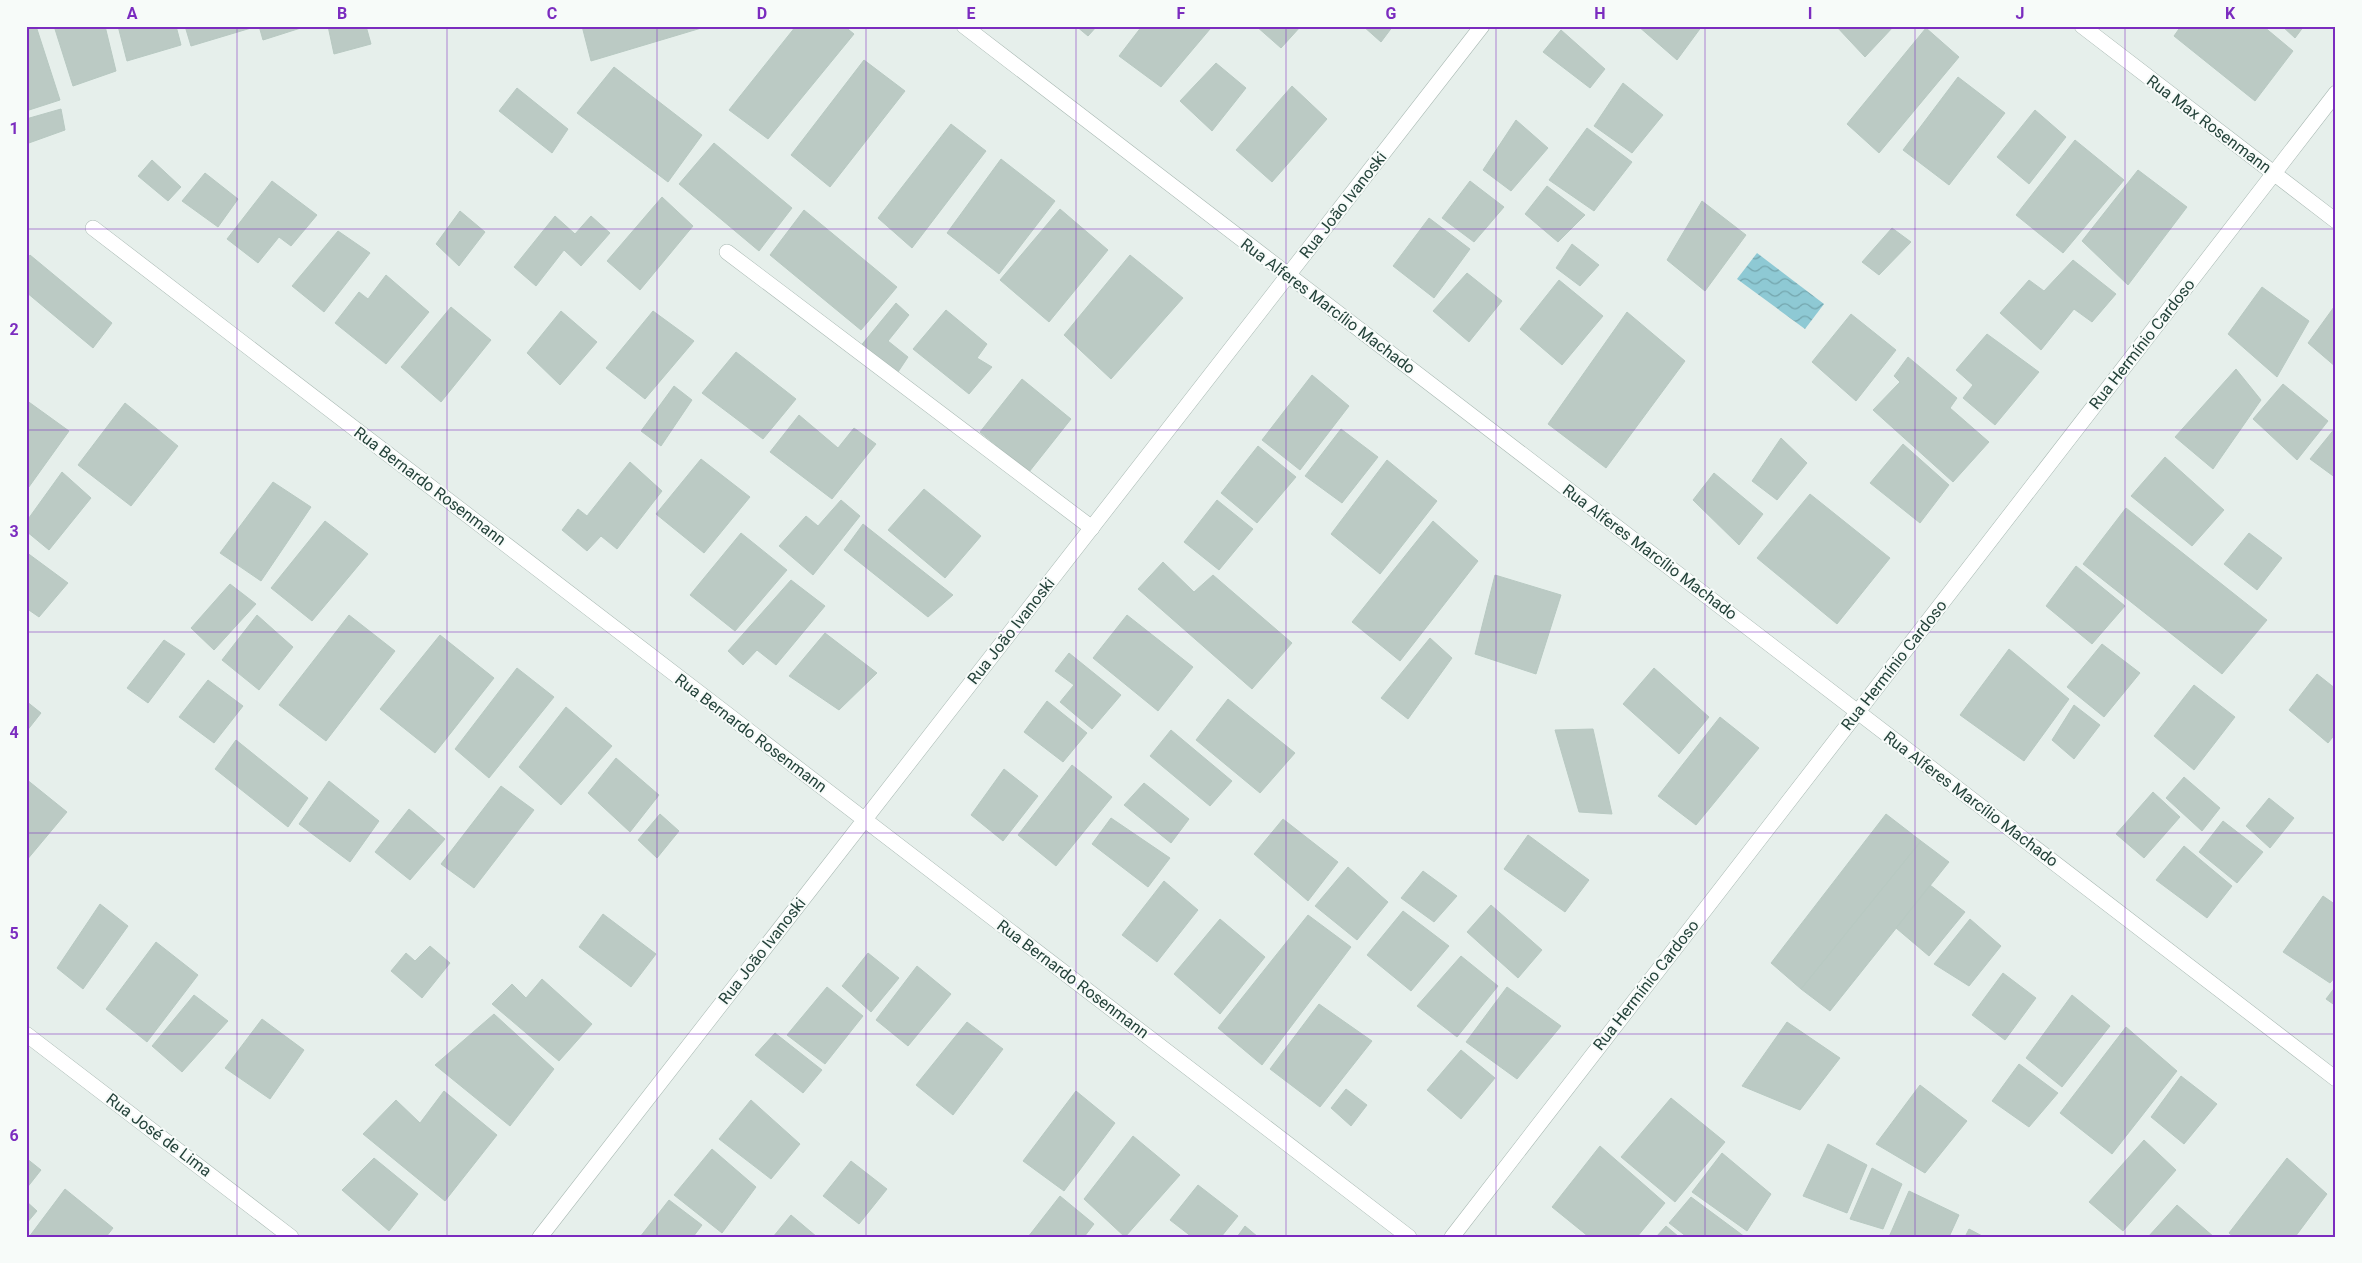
<svg xmlns="http://www.w3.org/2000/svg" width="2362" height="1263" font-family="Roboto,sans-serif">
	<style>
		.water { fill: url(#water-waves) }
		.building { fill: #bbcac4; stroke: #b8c9c2 }
		.lines { fill: none; stroke-linecap: round; stroke-linejoin: round }
		.lane-casing { stroke: #a8b8b2; stroke-width: 16 }
		.street-casing { stroke: #a8b8b2; stroke-width: 16 }
		.lane { stroke: #fff; stroke-width: 15 }
		.street { stroke: #fff; stroke-width: 15 }
		.grid { fill: none; stroke: #7b2cbf; stroke-width: 1; stroke-opacity: 0.55 }
		.labels { text-anchor: middle; dominant-baseline: central; stroke-width: 4; stroke-linejoin: round; paint-order: stroke }
		.street-label { font-size: 16px; fill: #24423a; stroke: #f7fbf9 }
		.neatline { fill: none; stroke: #7b2cbf; stroke-width: 2 }
		.grid-label { font-size: 16px; text-anchor: middle; font-weight: bold; fill: #7b2cbf }
	</style>
	<defs>
		<pattern id="water-waves" width="16" height="10" patternUnits="userSpaceOnUse" patternTransform="scale(1.25)"><rect width="16" height="10" fill="#8ec9d4"/><path d="M0 5q4-4 8 0t8 0" fill="none" stroke="#74a5ad"/></pattern>
	</defs>
	<rect width="100%" height="100%" fill="#e6efeb"/>
	<path class="water" d="M 1757,253 L 1824,304 L 1805,329 L 1737,279 Z"/>
	<path class="building" d="M 26,26 L 36,26 L 60,100 L 26,111 Z
		M 54,26 L 105,26 L 116,71 L 73,86 Z
		M 118,26 L 176,26 L 181,45 L 127,61 Z
		M 185,26 L 250,26 L 251,28 L 191,46 Z
		M 259,26 L 307,26 L 263,40 Z
		M 328,26 L 366,26 L 371,44 L 334,54 Z
		M 582,26 L 708,26 L 591,61 Z
		M 796,26 L 844,26 L 854,34 L 768,139 L 729,110 Z
		M 1076,26 L 1097,26 L 1088,36 Z
		M 1142,26 L 1207,26 L 1210,29 L 1161,87 L 1119,56 Z
		M 1256,26 L 1301,26 L 1281,48 Z
		M 1363,26 L 1393,26 L 1381,42 Z
		M 1638,26 L 1702,26 L 1677,60 Z
		M 1836,26 L 1894,26 L 1865,57 Z
		M 2181,26 L 2263,26 L 2293,51 L 2255,101 L 2174,36 Z
		M 2282,26 L 2304,26 L 2295,38 Z
		M 1926,28 L 1959,57 L 1879,153 L 1847,124 Z
		M 1561,30 L 1605,69 L 1590,88 L 1543,52 Z
		M 864,60 L 905,91 L 830,187 L 791,155 Z
		M 1216,63 L 1246,88 L 1212,131 L 1180,101 Z
		M 614,67 L 702,135 L 668,182 L 577,113 Z
		M 1958,77 L 2005,113 L 1949,185 L 1903,150 Z
		M 1623,83 L 1663,115 L 1632,153 L 1594,126 Z
		M 1292,86 L 1327,119 L 1272,182 L 1236,150 Z
		M 517,88 L 568,129 L 552,153 L 499,111 Z
		M 61,109 L 65,130 L 26,144 L 26,119 Z
		M 2035,110 L 2066,137 L 2029,184 L 1997,157 Z
		M 1516,120 L 1548,148 L 1511,191 L 1483,170 Z
		M 951,124 L 986,151 L 912,248 L 878,218 Z
		M 1587,128 L 1632,162 L 1594,211 L 1549,180 Z
		M 2075,140 L 2124,180 L 2063,253 L 2016,215 Z
		M 714,143 L 792,208 L 759,251 L 679,184 Z
		M 1001,159 L 1055,201 L 999,274 L 947,233 Z
		M 152,160 L 181,187 L 168,201 L 138,176 Z
		M 2138,170 L 2187,207 L 2128,285 L 2082,241 Z
		M 205,173 L 238,199 L 218,227 L 182,201 Z
		M 272,181 L 317,215 L 291,246 L 279,237 L 258,263 L 227,239 Z
		M 1470,181 L 1504,207 L 1474,242 L 1442,218 Z
		M 1547,186 L 1585,215 L 1558,242 L 1525,214 Z
		M 662,197 L 693,226 L 640,290 L 607,261 Z
		M 1702,201 L 1746,235 L 1705,291 L 1667,260 Z
		M 1060,209 L 1108,250 L 1049,322 L 1000,280 Z
		M 804,210 L 897,287 L 861,330 L 770,255 Z
		M 460,211 L 485,232 L 459,266 L 436,244 Z
		M 555,216 L 575,234 L 591,216 L 610,233 L 581,266 L 564,250 L 536,286 L 514,267 Z
		M 1429,218 L 1470,249 L 1434,298 L 1393,266 Z
		M 1892,228 L 1911,242 L 1879,275 L 1862,262 Z
		M 338,231 L 370,253 L 324,312 L 292,286 Z
		M 1572,244 L 1599,265 L 1580,286 L 1556,268 Z
		M 30,255 L 112,323 L 93,348 L 26,292 L 26,260 Z
		M 1130,255 L 1183,298 L 1111,379 L 1064,335 Z
		M 2073,260 L 2116,294 L 2092,322 L 2074,309 L 2041,350 L 2000,313 L 2029,280 L 2044,291 Z
		M 1467,273 L 1502,301 L 1469,342 L 1433,311 Z
		M 386,275 L 429,312 L 386,364 L 335,323 L 359,292 L 368,299 Z
		M 1559,280 L 1603,316 L 1562,365 L 1520,329 Z
		M 2262,287 L 2309,321 L 2277,377 L 2228,334 Z
		M 896,303 L 909,315 L 888,341 L 908,357 L 896,375 L 859,348 Z
		M 451,307 L 491,340 L 441,402 L 401,367 Z
		M 2334,307 L 2336,309 L 2336,367 L 2308,343 Z
		M 946,310 L 987,344 L 977,358 L 992,367 L 969,394 L 913,349 Z
		M 561,311 L 597,342 L 560,385 L 527,353 Z
		M 653,311 L 694,341 L 645,399 L 606,368 Z
		M 1627,312 L 1685,361 L 1606,468 L 1548,424 Z
		M 1851,314 L 1896,350 L 1856,401 L 1812,362 Z
		M 1987,334 L 2039,372 L 1995,425 L 1963,398 L 1973,385 L 1956,370 Z
		M 736,352 L 796,399 L 763,439 L 702,393 Z
		M 1908,357 L 1957,398 L 1950,408 L 1989,442 L 1953,482 L 1873,410 L 1900,382 L 1894,376 Z
		M 2236,369 L 2261,400 L 2213,469 L 2175,437 Z
		M 1312,375 L 1349,406 L 1300,470 L 1262,440 Z
		M 1022,379 L 1071,419 L 1029,472 L 980,432 Z
		M 2283,384 L 2328,421 L 2297,460 L 2253,419 Z
		M 674,386 L 692,400 L 661,446 L 641,431 Z
		M 26,400 L 69,431 L 26,491 Z
		M 125,403 L 178,446 L 131,506 L 78,465 Z
		M 799,415 L 838,448 L 854,428 L 876,444 L 832,499 L 770,452 Z
		M 2336,427 L 2336,478 L 2310,459 Z
		M 1341,429 L 1378,457 L 1342,503 L 1305,476 Z
		M 1781,438 L 1807,463 L 1777,500 L 1752,481 Z
		M 1903,444 L 1949,485 L 1920,523 L 1870,483 Z
		M 1258,446 L 1296,477 L 1257,523 L 1221,493 Z
		M 2165,457 L 2224,510 L 2192,546 L 2131,496 Z
		M 701,459 L 750,497 L 704,553 L 656,514 Z
		M 1387,460 L 1437,501 L 1380,574 L 1331,534 Z
		M 630,462 L 662,491 L 617,549 L 601,536 L 587,551 L 562,530 L 578,509 L 587,516 Z
		M 62,472 L 91,498 L 49,550 L 26,531 L 26,522 Z
		M 1714,473 L 1763,514 L 1739,545 L 1693,500 Z
		M 273,482 L 311,507 L 261,581 L 220,553 Z
		M 924,489 L 981,536 L 945,578 L 888,530 Z
		M 1810,494 L 1890,558 L 1837,624 L 1757,558 Z
		M 841,500 L 860,516 L 813,575 L 779,546 L 806,516 L 818,526 Z
		M 1217,500 L 1253,529 L 1219,570 L 1184,542 Z
		M 2126,508 L 2267,620 L 2222,674 L 2083,564 Z
		M 325,521 L 368,554 L 312,621 L 271,588 Z
		M 1433,521 L 1478,561 L 1400,661 L 1352,622 Z
		M 863,524 L 953,595 L 928,617 L 844,550 Z
		M 741,533 L 787,570 L 735,631 L 690,595 Z
		M 2249,533 L 2282,558 L 2257,590 L 2224,564 Z
		M 26,552 L 68,583 L 39,617 L 26,608 Z
		M 1163,562 L 1194,592 L 1213,575 L 1292,643 L 1252,689 L 1138,589 Z
		M 2076,566 L 2125,606 L 2092,644 L 2046,606 Z
		M 1495,575 L 1561,595 L 1536,674 L 1475,654 Z
		M 791,580 L 825,606 L 776,665 L 757,650 L 743,665 L 728,651 Z
		M 230,584 L 256,604 L 214,650 L 191,628 Z
		M 257,615 L 293,647 L 259,690 L 222,660 Z
		M 349,615 L 395,651 L 326,741 L 279,705 Z
		M 1127,615 L 1193,667 L 1158,711 L 1093,658 Z
		M 825,633 L 877,673 L 839,710 L 789,676 Z
		M 440,635 L 494,678 L 435,753 L 380,709 Z
		M 1430,638 L 1452,658 L 1408,719 L 1381,698 Z
		M 164,640 L 185,654 L 148,703 L 127,688 Z
		M 2102,644 L 2140,673 L 2104,717 L 2067,687 Z
		M 2009,649 L 2069,699 L 2024,761 L 1960,715 Z
		M 1069,653 L 1121,695 L 1092,729 L 1060,702 L 1074,685 L 1055,671 Z
		M 517,668 L 554,697 L 489,778 L 455,749 Z
		M 1654,668 L 1709,717 L 1679,754 L 1623,704 Z
		M 2317,674 L 2336,689 L 2336,733 L 2328,743 L 2289,710 Z
		M 208,680 L 243,706 L 214,743 L 179,717 Z
		M 2194,685 L 2235,717 L 2194,770 L 2154,736 Z
		M 1228,699 L 1295,753 L 1260,793 L 1196,740 Z
		M 26,701 L 41,713 L 26,732 Z
		M 1047,701 L 1087,733 L 1063,762 L 1024,732 Z
		M 2074,705 L 2100,725 L 2074,759 L 2052,740 Z
		M 566,707 L 612,746 L 561,805 L 519,767 Z
		M 1720,717 L 1759,748 L 1696,825 L 1658,796 Z
		M 1593,729 L 1612,814 L 1579,812 L 1555,730 Z
		M 1171,730 L 1232,781 L 1210,806 L 1150,756 Z
		M 236,740 L 308,798 L 288,827 L 215,769 Z
		M 616,758 L 659,795 L 630,832 L 588,793 Z
		M 1072,765 L 1112,797 L 1056,866 L 1018,835 Z
		M 1004,769 L 1038,796 L 1003,841 L 971,815 Z
		M 2184,777 L 2220,808 L 2202,831 L 2166,798 Z
		M 26,779 L 67,812 L 26,861 Z
		M 329,781 L 379,821 L 350,862 L 299,824 Z
		M 1144,783 L 1189,819 L 1171,843 L 1124,805 Z
		M 501,786 L 534,810 L 474,888 L 441,864 Z
		M 2153,792 L 2180,817 L 2144,858 L 2116,834 Z
		M 2269,798 L 2294,818 L 2270,848 L 2246,826 Z
		M 409,809 L 445,839 L 410,880 L 375,852 Z
		M 660,814 L 679,831 L 657,858 L 638,840 Z
		M 1886,814 L 1921,841 L 1801,989 L 1771,963 Z
		M 1111,818 L 1170,858 L 1148,887 L 1092,844 Z
		M 1283,819 L 1338,862 L 1308,901 L 1254,854 Z
		M 2223,821 L 2263,852 L 2237,883 L 2199,852 Z
		M 1528,835 L 1589,880 L 1565,912 L 1504,869 Z
		M 1921,841 L 1949,862 L 1830,1011 L 1801,989 Z
		M 2184,846 L 2232,886 L 2207,918 L 2156,880 Z
		M 1348,867 L 1388,902 L 1357,940 L 1315,906 Z
		M 1423,871 L 1457,896 L 1434,922 L 1401,898 Z
		M 1164,881 L 1198,910 L 1157,962 L 1122,935 Z
		M 1930,885 L 1965,912 L 1929,956 L 1896,928 Z
		M 2323,896 L 2336,905 L 2336,976 L 2330,983 L 2283,952 Z
		M 100,904 L 128,926 L 83,989 L 57,968 Z
		M 1491,905 L 1542,950 L 1518,978 L 1467,932 Z
		M 1403,911 L 1449,946 L 1411,991 L 1367,955 Z
		M 603,914 L 656,954 L 631,987 L 579,947 Z
		M 1308,915 L 1351,947 L 1262,1065 L 1218,1028 Z
		M 1220,919 L 1265,957 L 1220,1014 L 1174,974 Z
		M 1970,919 L 2001,946 L 1969,986 L 1934,964 Z
		M 156,942 L 198,975 L 147,1042 L 106,1009 Z
		M 430,946 L 450,963 L 422,998 L 391,971 L 406,953 L 415,961 Z
		M 868,953 L 899,978 L 871,1012 L 842,986 Z
		M 1461,956 L 1498,986 L 1457,1037 L 1417,1006 Z
		M 917,966 L 951,994 L 908,1046 L 876,1020 Z
		M 2003,973 L 2036,998 L 2005,1040 L 1972,1015 Z
		M 542,979 L 592,1024 L 559,1061 L 492,1004 L 512,984 L 526,998 Z
		M 2336,986 L 2336,1006 L 2326,999 Z
		M 827,987 L 863,1016 L 825,1064 L 787,1035 Z
		M 1507,987 L 1561,1026 L 1517,1079 L 1466,1042 Z
		M 194,995 L 228,1021 L 182,1072 L 152,1046 Z
		M 2072,995 L 2110,1026 L 2062,1087 L 2026,1058 Z
		M 1319,1004 L 1372,1041 L 1320,1107 L 1270,1069 Z
		M 494,1014 L 554,1069 L 510,1126 L 435,1065 Z
		M 262,1019 L 304,1050 L 270,1099 L 225,1068 Z
		M 967,1022 L 1003,1049 L 953,1115 L 916,1085 Z
		M 1787,1022 L 1840,1058 L 1800,1110 L 1742,1086 Z
		M 2126,1027 L 2177,1071 L 2112,1154 L 2060,1113 Z
		M 775,1033 L 822,1070 L 803,1093 L 755,1055 Z
		M 1461,1050 L 1495,1078 L 1461,1119 L 1427,1090 Z
		M 2019,1064 L 2058,1093 L 2029,1127 L 1992,1101 Z
		M 2181,1076 L 2217,1104 L 2184,1144 L 2151,1117 Z
		M 1920,1085 L 1967,1121 L 1925,1173 L 1876,1144 Z
		M 1346,1089 L 1367,1105 L 1351,1126 L 1331,1108 Z
		M 444,1091 L 497,1135 L 445,1201 L 363,1134 L 396,1100 L 420,1123 Z
		M 1076,1091 L 1115,1123 L 1064,1191 L 1023,1161 Z
		M 1671,1098 L 1725,1142 L 1675,1202 L 1621,1157 Z
		M 751,1100 L 800,1144 L 771,1179 L 719,1139 Z
		M 1133,1136 L 1180,1175 L 1125,1237 L 1084,1199 Z
		M 2144,1140 L 2176,1170 L 2123,1231 L 2089,1202 Z
		M 1828,1144 L 1867,1165 L 1847,1213 L 1803,1196 Z
		M 1600,1146 L 1665,1203 L 1637,1237 L 1589,1237 L 1552,1207 Z
		M 712,1149 L 756,1187 L 722,1233 L 674,1195 Z
		M 1722,1153 L 1771,1194 L 1747,1231 L 1692,1192 Z
		M 26,1158 L 41,1170 L 26,1189 Z
		M 374,1158 L 418,1194 L 389,1231 L 342,1190 Z
		M 2287,1158 L 2327,1194 L 2295,1237 L 2234,1237 L 2229,1233 Z
		M 851,1161 L 887,1189 L 859,1224 L 823,1196 Z
		M 1872,1168 L 1902,1184 L 1883,1229 L 1850,1219 Z
		M 1198,1185 L 1238,1216 L 1221,1237 L 1192,1237 L 1170,1220 Z
		M 65,1189 L 113,1228 L 106,1237 L 29,1237 Z
		M 1909,1191 L 1959,1215 L 1949,1237 L 1889,1237 Z
		M 1060,1196 L 1094,1224 L 1084,1237 L 1028,1237 Z
		M 1691,1197 L 1745,1237 L 1687,1237 L 1669,1223 Z
		M 669,1200 L 702,1225 L 693,1237 L 640,1237 Z
		M 26,1201 L 37,1211 L 26,1224 Z
		M 2177,1205 L 2214,1237 L 2148,1237 Z
		M 791,1215 L 817,1237 L 773,1237 Z
		M 1245,1226 L 1258,1237 L 1237,1237 Z
		M 1666,1226 L 1679,1237 L 1656,1237 Z
		M 1969,1229 L 1984,1237 L 1965,1237 Z"/>
	<g class="lines">
		<g class="lane-casing">
			<path id="lane" d="M 727,252 L 1092,528"/>
		</g>
		<g class="street-casing">
			<path id="street" d="M 964,26 L 2336,1079
				M 2082,26 L 2336,221
				M 93,228 L 1409,1237
				M 26,1034 L 291,1237
				M 540,1237 L 1482,26
				M 1452,1237 L 2336,93"/>
		</g>
		<use href="#lane" class="lane"/>
		<use href="#street" class="street"/>
	</g>
	<path class="grid" d="M 237,26 L 237,1237M 447,26 L 447,1237M 657,26 L 657,1237M 866,26 L 866,1237M 1076,26 L 1076,1237M 1286,26 L 1286,1237M 1496,26 L 1496,1237M 1705,26 L 1705,1237M 1915,26 L 1915,1237M 2125,26 L 2125,1237M 26,229 L 2336,229M 26,430 L 2336,430M 26,632 L 2336,632M 26,833 L 2336,833M 26,1034 L 2336,1034"/>
	<g class="labels">
		<g class="street-label">
			<text transform="translate(2209 124) rotate(37)">Rua Max Rosenmann</text>
			<text transform="translate(1343 205) rotate(-52)">Rua João Ivanoski</text>
			<text transform="translate(1328 306) rotate(37)">Rua Alferes Marcílio Machado</text>
			<text transform="translate(2142 344) rotate(-52)">Rua Hermínio Cardoso</text>
			<text transform="translate(430 486) rotate(37)">Rua Bernardo Rosenmann</text>
			<text transform="translate(1650 552) rotate(37)">Rua Alferes Marcílio Machado</text>
			<text transform="translate(1011 631) rotate(-52)">Rua João Ivanoski</text>
			<text transform="translate(1894 665) rotate(-52)">Rua Hermínio Cardoso</text>
			<text transform="translate(751 733) rotate(37)">Rua Bernardo Rosenmann</text>
			<text transform="translate(1971 799) rotate(37)">Rua Alferes Marcílio Machado</text>
			<text transform="translate(762 951) rotate(-52)">Rua João Ivanoski</text>
			<text transform="translate(1073 979) rotate(37)">Rua Bernardo Rosenmann</text>
			<text transform="translate(1646 985) rotate(-52)">Rua Hermínio Cardoso</text>
			<text transform="translate(159 1135) rotate(37)">Rua José de Lima</text>
		</g>
	</g>
	<rect width="2362" height="1263" fill="none" stroke="#f7fbf9" stroke-width="55"/>
	<rect x="28" y="28" width="2306" height="1208" class="neatline"/>
	<g class="grid-label">
		<text x="132" y="19">A</text>
		<text x="342" y="19">B</text>
		<text x="552" y="19">C</text>
		<text x="762" y="19">D</text>
		<text x="971" y="19">E</text>
		<text x="1181" y="19">F</text>
		<text x="1391" y="19">G</text>
		<text x="1600" y="19">H</text>
		<text x="1810" y="19">I</text>
		<text x="2020" y="19">J</text>
		<text x="2230" y="19">K</text>
		<text x="14" y="134">1</text>
		<text x="14" y="335">2</text>
		<text x="14" y="537">3</text>
		<text x="14" y="738">4</text>
		<text x="14" y="939">5</text>
		<text x="14" y="1141">6</text>
	</g>
</svg>
